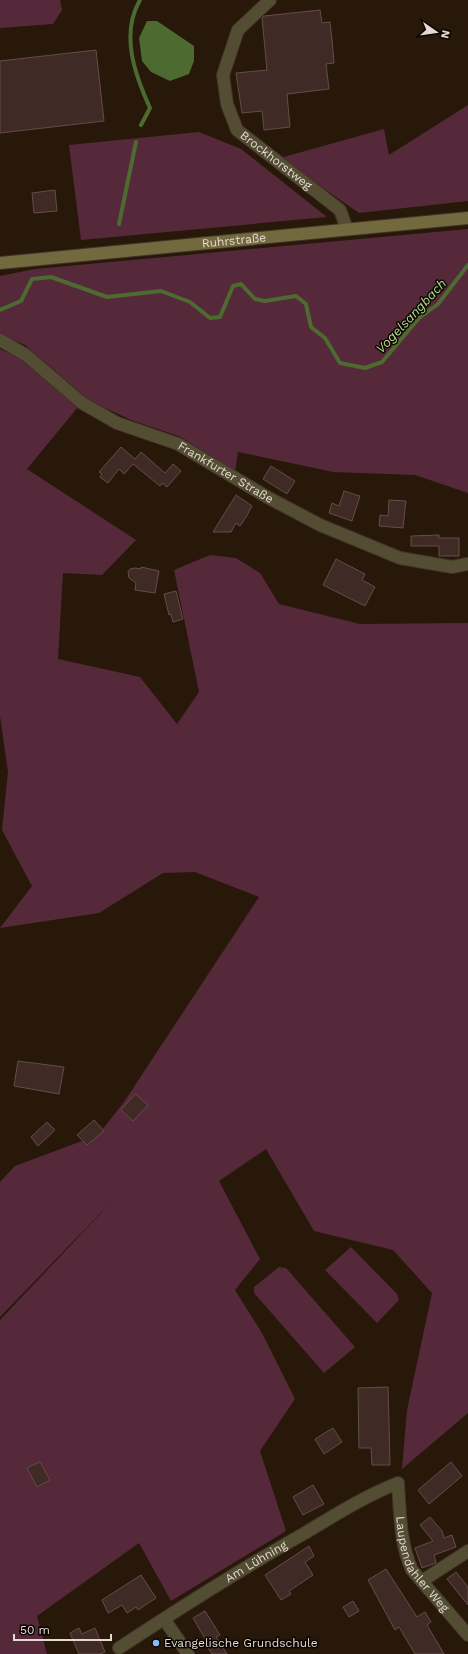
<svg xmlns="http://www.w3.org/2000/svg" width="468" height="1654" font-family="'Work Sans',sans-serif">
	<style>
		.green { fill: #55293a }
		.water { fill: #4d6a30 }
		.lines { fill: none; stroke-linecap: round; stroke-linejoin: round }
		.stream { stroke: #4d6a30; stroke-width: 4 }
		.building { fill: #402a26; stroke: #654c48 }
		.minor-casing { stroke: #413326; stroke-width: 14 }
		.secondary-casing { stroke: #413326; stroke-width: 14 }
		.minor { stroke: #534e33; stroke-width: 12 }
		.secondary { stroke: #73693f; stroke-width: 12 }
		.poi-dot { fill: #88bafc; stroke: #0b0502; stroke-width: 1.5 }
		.labels { text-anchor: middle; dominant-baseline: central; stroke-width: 3; stroke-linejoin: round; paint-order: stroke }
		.street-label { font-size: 12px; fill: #e4d9d0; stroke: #0b0502 }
		.poi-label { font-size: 12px; fill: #e4d9d0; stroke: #0b0502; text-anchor: start }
		.water-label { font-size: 13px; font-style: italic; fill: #b1dd88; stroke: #0b0502 }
	</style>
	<rect width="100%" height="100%" fill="#27180a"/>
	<path class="green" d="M 0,0 L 60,0 L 62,10 L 53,24 L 0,28 Z
		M 468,105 L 468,201 L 359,213 L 280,158 L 384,129 L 389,155 Z
		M 199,132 L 241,149 L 327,217 L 81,240 L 69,145 Z
		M 468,229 L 468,493 L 415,475 L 333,472 L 238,452 L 235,472 L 181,437 L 131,420 L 90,401 L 25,345 L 0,334 L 0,276 L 35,269 Z
		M 0,349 L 19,358 L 78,407 L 27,469 L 136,540 L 102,575 L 63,573 L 58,659 L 140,677 L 177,724 L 199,692 L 174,570 L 210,555 L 236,558 L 260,573 L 279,604 L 360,624 L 468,623 L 468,1413 L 402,1469 L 407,1410 L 432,1293 L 393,1250 L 314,1231 L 266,1149 L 219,1181 L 260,1259 L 235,1290 L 262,1333 L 295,1399 L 260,1451 L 286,1531 L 171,1601 L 139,1543 L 37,1616 L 47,1654 L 0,1654 L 0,1320 L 120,1193 L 0,1317 L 0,1182 L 15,1166 L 98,1135 L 124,1102 L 259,897 L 195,872 L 163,873 L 99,913 L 0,928 L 32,886 L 2,830 L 8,772 L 0,716 Z
		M 351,1247 L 397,1294 L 399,1300 L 377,1323 L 325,1270 Z
		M 279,1267 L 286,1268 L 355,1347 L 324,1373 L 254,1293 L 254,1287 Z"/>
	<path class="water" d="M 147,21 L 157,21 L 194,46 L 194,61 L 189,74 L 170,81 L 151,72 L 142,61 L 139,38 Z"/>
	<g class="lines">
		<path class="stream" d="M 140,0 C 120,34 135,75 150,108 L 141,125
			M 119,224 L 136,142
			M 0,310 L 21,301 L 32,279 L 51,277 L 107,297 L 161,291 L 190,302 L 210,318 L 220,317 L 233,286 L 241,284 L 255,299 L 265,301 L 296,296 L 306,304 L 311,327 L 325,338 L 340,363 L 365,368 L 382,362 L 419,318 L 438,304 L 468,265"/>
	</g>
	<path class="building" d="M 320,10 L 322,23 L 330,22 L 332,40 L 334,63 L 326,64 L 329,89 L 287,94 L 290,127 L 264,130 L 262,111 L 242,113 L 236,73 L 267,70 L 262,18 L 264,16 Z
		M 96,50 L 104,121 L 0,133 L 0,61 Z
		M 55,190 L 57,211 L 34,213 L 32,193 Z
		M 121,447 L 135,459 L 141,452 L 165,473 L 173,464 L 181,471 L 167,487 L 162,483 L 160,486 L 133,464 L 124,474 L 119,469 L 108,483 L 100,477 L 102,474 L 99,472 Z
		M 271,466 L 295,481 L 287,494 L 263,479 Z
		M 344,491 L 360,496 L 352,521 L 329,513 L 332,503 L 339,506 Z
		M 236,495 L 252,506 L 246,517 L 240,526 L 236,523 L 231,532 L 213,532 Z
		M 389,500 L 406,501 L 403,528 L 379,526 L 380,515 L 388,516 Z
		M 439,535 L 439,538 L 459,538 L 459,556 L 439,556 L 439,546 L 411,546 L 411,536 Z
		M 336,559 L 365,574 L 362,580 L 375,587 L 365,606 L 323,585 Z
		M 141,567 L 159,571 L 155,593 L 135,590 L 136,583 L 129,578 L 128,572 L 130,569 L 135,568 L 141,569 Z
		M 176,591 L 183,619 L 173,622 L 171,614 L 169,615 L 164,594 Z
		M 18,1061 L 64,1067 L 59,1094 L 14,1086 Z
		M 135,1094 L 148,1105 L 133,1121 L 121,1110 Z
		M 94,1120 L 104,1131 L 87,1145 L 77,1135 Z
		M 47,1122 L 55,1130 L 38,1146 L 31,1137 Z
		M 388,1387 L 390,1465 L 372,1465 L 371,1448 L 359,1448 L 358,1388 Z
		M 333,1428 L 342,1442 L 324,1454 L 315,1439 Z
		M 40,1462 L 50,1480 L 37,1487 L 27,1468 Z
		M 451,1462 L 462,1476 L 429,1504 L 418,1490 Z
		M 313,1485 L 324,1504 L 303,1515 L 293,1497 Z
		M 430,1517 L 442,1531 L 444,1538 L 452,1535 L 456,1547 L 434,1555 L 436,1563 L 422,1568 L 415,1548 L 433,1541 L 420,1525 Z
		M 309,1546 L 314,1556 L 305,1562 L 313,1575 L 289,1591 L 291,1594 L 281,1600 L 265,1575 Z
		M 386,1569 L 417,1617 L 425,1612 L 431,1622 L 427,1625 L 444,1654 L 415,1654 L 399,1627 L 395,1630 L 368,1580 Z
		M 456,1572 L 468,1587 L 468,1605 L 447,1579 Z
		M 141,1575 L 156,1598 L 138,1610 L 136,1607 L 127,1613 L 122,1605 L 108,1613 L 102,1600 Z
		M 353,1601 L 359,1611 L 349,1617 L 343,1607 Z
		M 205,1611 L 220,1635 L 216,1637 L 227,1654 L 212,1654 L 205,1643 L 207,1642 L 193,1618 Z
		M 79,1628 L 82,1634 L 95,1628 L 105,1652 L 100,1654 L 79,1654 L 70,1633 Z"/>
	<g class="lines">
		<g class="minor-casing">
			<g id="minor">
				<path id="s1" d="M 270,0 L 238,30 L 223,75 L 227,104 L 237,130 L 340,210 L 347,229"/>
				<path id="s2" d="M 0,340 L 26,355 L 82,403 L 117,423 L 178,444 L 267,497 L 320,525 L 400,558 L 452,567 L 468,564"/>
				<path d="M 422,1581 L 468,1551"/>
				<path d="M 164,1619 L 188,1654"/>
				<path id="s3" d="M 119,1648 C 180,1608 241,1569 305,1533 C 335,1515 365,1496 398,1483 C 400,1512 400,1544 412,1570 L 468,1635"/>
			</g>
		</g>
		<g class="secondary-casing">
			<g id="secondary">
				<path id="s4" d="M 0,263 L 468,218"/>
			</g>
		</g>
		<use href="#minor" class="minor"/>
		<use href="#secondary" class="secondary"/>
	</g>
	<circle class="poi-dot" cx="156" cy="1643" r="4"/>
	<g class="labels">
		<g class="street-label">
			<text stroke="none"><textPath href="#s1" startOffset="198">Brockhorstweg</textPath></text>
			<text stroke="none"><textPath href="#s4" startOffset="235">Ruhrstraße</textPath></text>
			<text stroke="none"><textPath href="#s2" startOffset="264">Frankfurter Straße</textPath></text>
			<text stroke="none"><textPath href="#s3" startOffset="162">Am Lühning</textPath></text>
			<text stroke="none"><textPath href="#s3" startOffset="412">Laupendahler Weg</textPath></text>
		</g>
		<g class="poi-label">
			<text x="164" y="1643">Evangelische Grundschule</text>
		</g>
		<g class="water-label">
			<text transform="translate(411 316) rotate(-47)">Vogelsangbach</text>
		</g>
	</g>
	<g transform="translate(436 32) rotate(103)" stroke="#0b0502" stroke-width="3" paint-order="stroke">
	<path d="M0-3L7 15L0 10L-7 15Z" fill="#e4d9d0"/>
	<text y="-6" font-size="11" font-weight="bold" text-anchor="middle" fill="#e4d9d0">N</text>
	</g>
	<path d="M14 1634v6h97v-6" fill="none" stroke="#e4d9d0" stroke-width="2"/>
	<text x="20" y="1634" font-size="12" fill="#e4d9d0" stroke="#0b0502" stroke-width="3" paint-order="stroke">50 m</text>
</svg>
